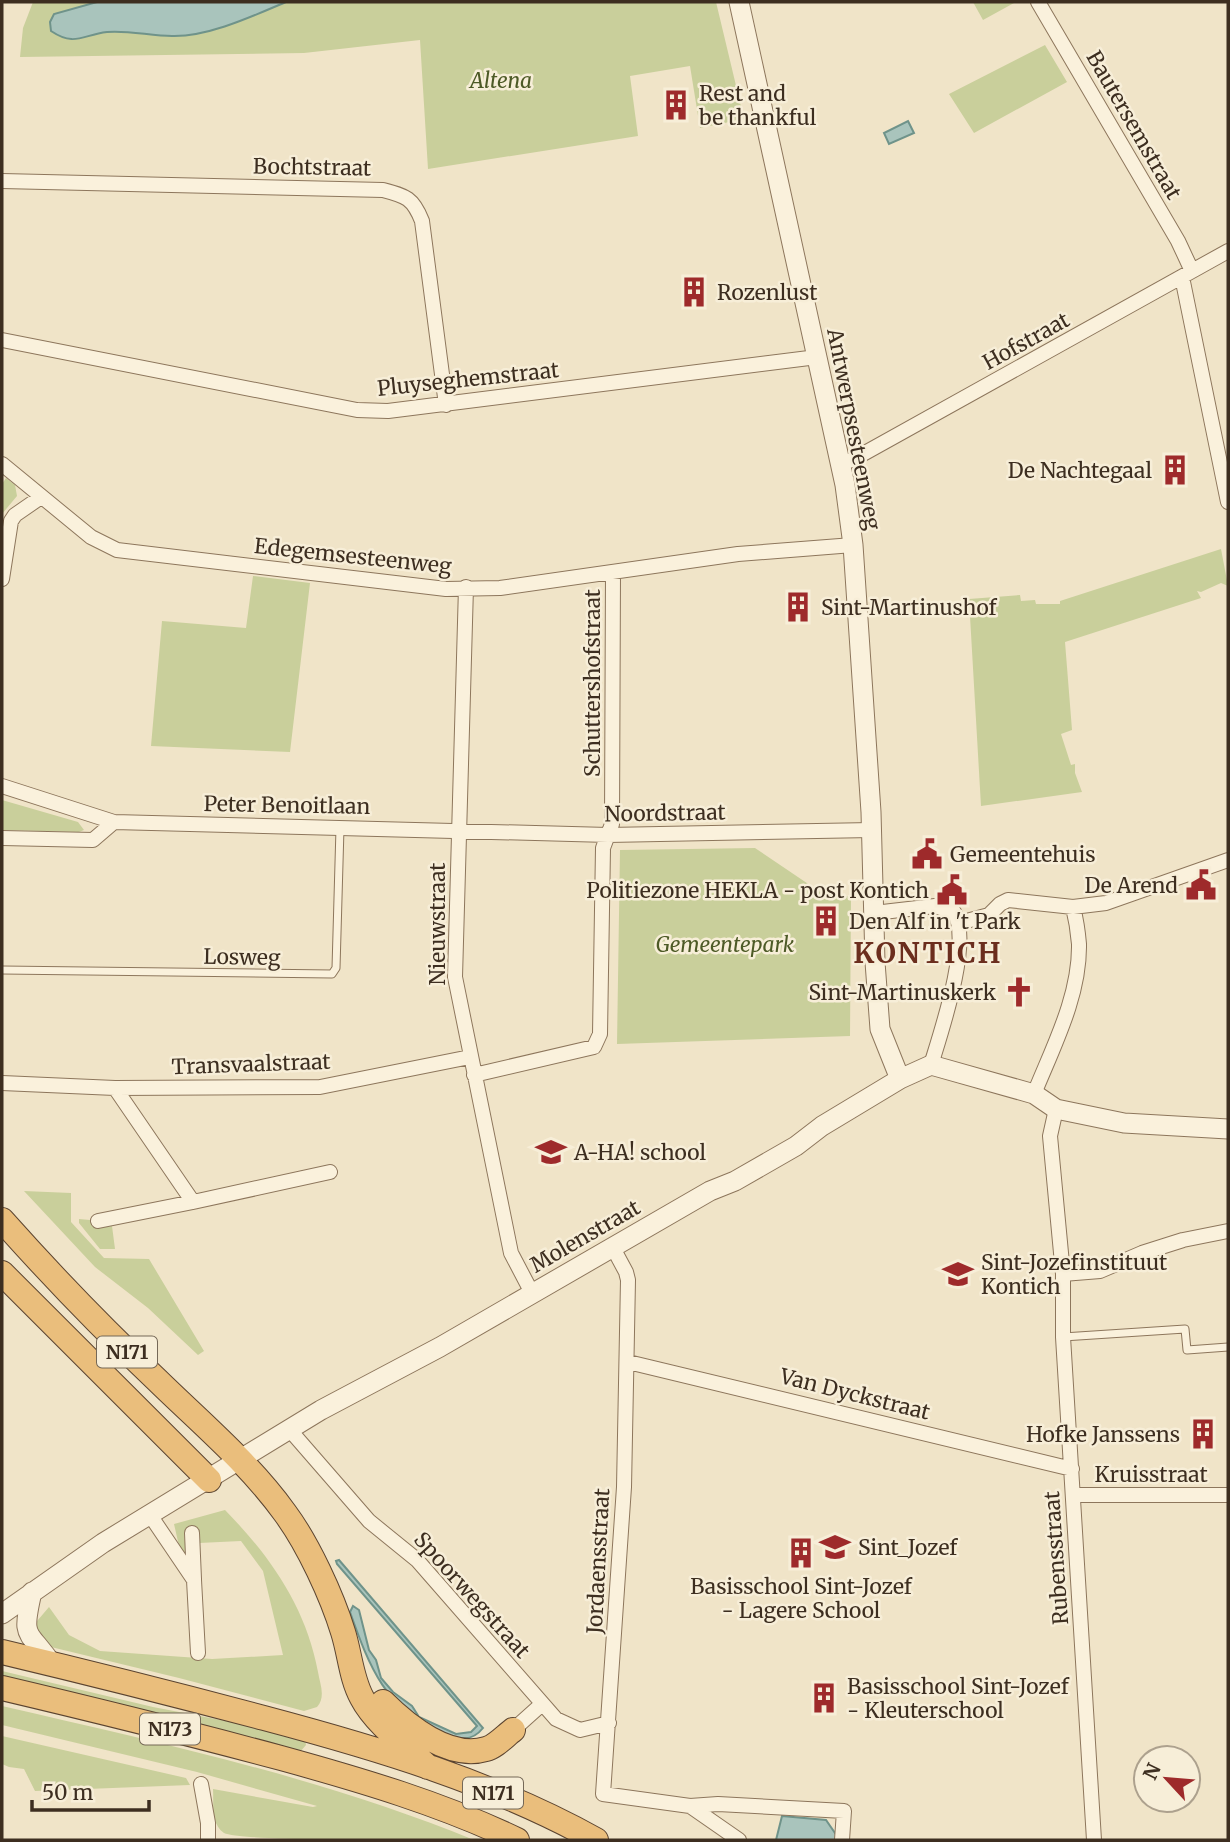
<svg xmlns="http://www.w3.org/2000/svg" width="1230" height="1842" font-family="Merriweather,serif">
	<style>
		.green { fill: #c9cf9b }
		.water { fill: #a9c4bc; stroke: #6f938a; stroke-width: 2 }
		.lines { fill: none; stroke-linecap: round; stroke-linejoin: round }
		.service-casing { stroke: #8d765c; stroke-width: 9 }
		.minor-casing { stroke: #8d765c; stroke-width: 16 }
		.tertiary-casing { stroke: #8d765c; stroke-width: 21 }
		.trunk-casing { stroke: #5b4430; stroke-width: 26 }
		.service { stroke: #faf1dc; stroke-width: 7 }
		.minor { stroke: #faf1dc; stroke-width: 14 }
		.tertiary { stroke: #faf1dc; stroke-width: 19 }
		.trunk { stroke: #eabe7c; stroke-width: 24 }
		.labels { text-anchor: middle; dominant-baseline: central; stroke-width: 5; stroke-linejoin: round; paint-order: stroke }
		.shield { fill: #f7eed8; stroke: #756857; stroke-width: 2 }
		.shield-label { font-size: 19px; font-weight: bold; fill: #3d2e20 }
		.park-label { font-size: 21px; font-style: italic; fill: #4d5a26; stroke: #f7eed8 }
		.poi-label { font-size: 21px; fill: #3d2e20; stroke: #f7eed8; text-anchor: start }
		.street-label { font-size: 21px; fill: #3d2e20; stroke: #f7eed8 }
		.district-label { font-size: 28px; font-weight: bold; letter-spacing: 2px; fill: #6b2e1e; stroke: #f7eed8 }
	</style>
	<rect width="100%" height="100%" fill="#f0e4c8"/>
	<path class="green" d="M 33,2 L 716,2 L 744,119 L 700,128 L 690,66 L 630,76 L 638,136 L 428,169 L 420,40 L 304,53 L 20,57 L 23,28 Z
		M 973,2 L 1013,2 L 1014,3 L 983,20 Z
		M 1045,45 L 1067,82 L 974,133 L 949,94 Z
		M 6,478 L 15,485 L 17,496 L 2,514 L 2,484 Z
		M 1221,549 L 1228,586 L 1221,583 L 1201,592 L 1197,591 L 1201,598 L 1065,642 L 1072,730 L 1061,734 L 1071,765 L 1075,764 L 1075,773 L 1082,792 L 981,806 L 969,599 L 1020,595 L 1021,601 L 1035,600 L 1036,604 L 1060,604 L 1060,601 Z
		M 253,576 L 310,583 L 290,752 L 151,746 L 162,621 L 246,628 Z
		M 2,800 L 78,822 L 84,830 L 79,832 L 2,830 Z
		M 755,848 L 829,898 L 851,896 L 850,1036 L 617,1044 L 620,850 Z
		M 24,1191 L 71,1193 L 71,1222 L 104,1258 L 149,1259 L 204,1351 L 198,1355 L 148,1308 L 95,1267 Z
		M 79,1219 L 90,1220 C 97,1228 101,1228 112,1226 L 115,1249 L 100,1249 L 79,1223 Z
		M 225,1510 C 270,1556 306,1607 318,1672 C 320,1684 326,1697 317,1707 L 304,1711 L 179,1678 L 51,1647 L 32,1627 L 49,1607 L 69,1635 L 100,1651 L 212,1659 L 283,1655 L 263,1571 L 241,1541 L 199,1543 L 198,1531 L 184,1532 L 186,1553 L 183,1553 L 179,1546 L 174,1524 Z
		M 2,1671 L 153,1707 L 263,1728 L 305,1740 L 306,1745 L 300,1752 L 2,1678 Z
		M 2,1706 C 161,1743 323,1778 474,1840 C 438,1840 243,1842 224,1833 C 210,1823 214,1804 213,1789 L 313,1807 L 317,1806 L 197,1772 L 2,1725 Z
		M 2,1736 L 186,1778 L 190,1785 L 35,1791 L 24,1769 L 9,1767 L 2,1764 Z"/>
	<path class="water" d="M 97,2 L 286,2 C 253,16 208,37 172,36 C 151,36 128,30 107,32 C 82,35 75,47 51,31 L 50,22 L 54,14 Z
		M 908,121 L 914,133 L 889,144 L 884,133 Z
		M 339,1560 L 483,1728 C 472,1742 458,1740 443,1734 C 386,1711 369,1666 350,1612 L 353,1606 L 359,1610 L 369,1650 L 376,1660 L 381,1678 L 393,1692 L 412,1706 L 419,1717 L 456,1734 L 471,1732 L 477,1726 L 337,1564 L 336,1561 Z
		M 782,1816 L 826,1820 L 837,1836 L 836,1840 L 776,1840 Z"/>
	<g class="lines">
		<g class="service-casing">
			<path id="service" d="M 2,970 L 332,974 L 336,968 L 340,828
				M 1063,1337 L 1185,1329 L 1187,1350 L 1228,1347"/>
		</g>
		<g class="minor-casing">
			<path id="minor" d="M 1038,2 L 1178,241 L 1192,271
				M 2,181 L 383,190 C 406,196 413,198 422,221 L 446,405
				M 1182,277 L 1228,502
				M 2,340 L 357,410 L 388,411 L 817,357
				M 2,464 L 91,537 L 117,550 L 446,589 L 500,588 L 738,554 L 853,545
				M 841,464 L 854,459 L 1228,251
				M 2,579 L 11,521 L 15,515 L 41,497
				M 466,587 L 455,977 L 511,1253 L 532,1293
				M 2,786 L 114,822 L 608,835 L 872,830
				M 2,838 L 93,840 L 114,822
				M 874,913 L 935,906 L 954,912 C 972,941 941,1032 931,1065
				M 959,923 L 989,915 L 1000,904 L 1008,900 L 1073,907 L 1106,903 L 1228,860
				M 474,1075 L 594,1047 L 600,1034 L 603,848 L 612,824 L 613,572
				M 2,1083 L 115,1088 L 320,1087 L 470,1057
				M 115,1088 L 193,1202 L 330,1172
				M 1034,1094 C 1053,1047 1080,996 1079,944 C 1078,932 1076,919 1073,907
				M 1056,1109 L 1050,1136 L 1063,1274 L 1063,1337 L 1094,1840
				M 98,1221 L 193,1202
				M 612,1246 L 626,1272 L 628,1280 L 624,1487 L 603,1794 L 690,1806 L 718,1804 L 844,1811 L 842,1840
				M 1063,1274 L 1100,1271 L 1142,1253 L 1183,1240 L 1228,1231
				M 628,1362 L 1072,1469
				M 289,1429 L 369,1521 L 417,1560 L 556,1719 L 580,1730 L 609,1723
				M 1073,1495 L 1228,1495
				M 150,1515 L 194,1580 L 198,1653
				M 192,1533 L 194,1579
				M 513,1730 L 542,1704
				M 201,1784 L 208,1823 L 208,1840
				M 690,1806 L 739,1840"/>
		</g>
		<g class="tertiary-casing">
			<path id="tertiary" d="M 739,2 L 845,485 L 853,545 L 871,812 L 875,962 L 880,1029 L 900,1079
				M 32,1592 C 21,1640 27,1628 52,1664
				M 2,1614 L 103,1543 L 321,1410 L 440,1347 L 710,1191 L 735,1181 L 796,1146 L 822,1126 L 900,1079 L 931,1065 L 1034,1094 L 1056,1109 L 1124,1123 L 1228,1129"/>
		</g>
		<g class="trunk-casing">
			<path id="trunk" d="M 2,1220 C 51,1275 103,1329 157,1380 C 201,1423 249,1463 285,1513 C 308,1544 332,1596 343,1632 C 350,1654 351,1678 362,1698 C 375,1723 407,1747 428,1767
				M 2,1273 L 209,1480
				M 2,1652 C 90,1673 177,1695 264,1718 C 377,1748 494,1783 596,1840
				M 2,1688 C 95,1710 188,1733 281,1758 C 361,1780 442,1804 517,1840
				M 383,1702 C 407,1726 449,1760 486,1749 C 495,1747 505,1736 513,1730"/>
		</g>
		<use href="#service" class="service"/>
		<use href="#minor" class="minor"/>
		<use href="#tertiary" class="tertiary"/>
		<use href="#trunk" class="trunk"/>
	</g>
	<defs>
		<g id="building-bare" transform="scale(2.415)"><path d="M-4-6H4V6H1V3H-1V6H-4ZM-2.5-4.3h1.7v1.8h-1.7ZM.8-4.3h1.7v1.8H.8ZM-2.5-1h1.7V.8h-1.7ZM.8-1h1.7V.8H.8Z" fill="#9e2a2b" stroke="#f7eed8" stroke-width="2.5" paint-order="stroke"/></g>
		<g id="civic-bare" transform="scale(2.415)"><path d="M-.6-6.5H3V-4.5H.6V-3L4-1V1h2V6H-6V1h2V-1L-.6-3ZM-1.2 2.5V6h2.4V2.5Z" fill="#9e2a2b" stroke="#f7eed8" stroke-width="2.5" paint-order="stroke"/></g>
		<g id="church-bare" transform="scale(2.415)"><path d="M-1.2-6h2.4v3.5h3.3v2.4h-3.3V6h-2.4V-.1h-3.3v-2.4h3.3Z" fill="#9e2a2b" stroke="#f7eed8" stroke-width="2.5" paint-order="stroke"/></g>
		<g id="school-bare" transform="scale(2.415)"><path d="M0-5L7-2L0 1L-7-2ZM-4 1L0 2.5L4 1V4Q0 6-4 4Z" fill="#9e2a2b" stroke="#f7eed8" stroke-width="2.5" paint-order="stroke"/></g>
	</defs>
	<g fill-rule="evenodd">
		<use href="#building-bare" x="676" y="105"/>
		<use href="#building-bare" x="694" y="292"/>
		<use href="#building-bare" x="1175" y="470"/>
		<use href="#building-bare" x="798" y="607"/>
		<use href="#civic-bare" x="927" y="854"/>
		<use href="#civic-bare" x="1201" y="885"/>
		<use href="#civic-bare" x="952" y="890"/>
		<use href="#building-bare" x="826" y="921"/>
		<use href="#church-bare" x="1019" y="992"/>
		<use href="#school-bare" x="551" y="1152"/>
		<use href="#school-bare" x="958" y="1274"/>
		<use href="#building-bare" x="1203" y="1434"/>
		<use href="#school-bare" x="835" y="1547"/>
		<use href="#building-bare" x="801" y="1553"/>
		<use href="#building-bare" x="824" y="1698"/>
	</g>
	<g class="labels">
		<g class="shield">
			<rect x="97" y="1336.5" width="60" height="31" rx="5"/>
			<rect x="140" y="1713.5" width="60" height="31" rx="5"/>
			<rect x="463" y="1777.5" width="60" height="31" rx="5"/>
		</g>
		<g class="shield-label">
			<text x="127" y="1352">N171</text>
			<text x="170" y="1729">N173</text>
			<text x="493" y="1793">N171</text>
		</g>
		<g class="park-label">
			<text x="501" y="80">Altena</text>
			<text x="725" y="944">Gemeentepark</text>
		</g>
		<g class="poi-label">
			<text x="699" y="93">Rest and<tspan x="699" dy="24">be thankful</tspan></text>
			<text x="717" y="292">Rozenlust</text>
			<text x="1152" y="470" text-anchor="end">De Nachtegaal</text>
			<text x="821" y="607">Sint-Martinushof</text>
			<text x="950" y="854">Gemeentehuis</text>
			<text x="1178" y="885" text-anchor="end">De Arend</text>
			<text x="929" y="890" text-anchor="end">Politiezone HEKLA - post Kontich</text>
			<text x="849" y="921">Den Alf in 't Park</text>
			<text x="996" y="992" text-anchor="end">Sint-Martinuskerk</text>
			<text x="574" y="1152">A-HA! school</text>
			<text x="981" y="1262">Sint-Jozefinstituut<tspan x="981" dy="24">Kontich</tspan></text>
			<text x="1180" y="1434" text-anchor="end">Hofke Janssens</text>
			<text x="858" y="1547">Sint_Jozef</text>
			<text x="801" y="1586" text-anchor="middle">Basisschool Sint-Jozef<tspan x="801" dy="24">- Lagere School</tspan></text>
			<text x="847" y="1686">Basisschool Sint-Jozef<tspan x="847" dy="24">- Kleuterschool</tspan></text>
		</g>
		<g class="street-label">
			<text transform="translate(1134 125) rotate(60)">Bautersemstraat</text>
			<text transform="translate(312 167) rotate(1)">Bochtstraat</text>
			<text transform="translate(1026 341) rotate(-29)">Hofstraat</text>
			<text transform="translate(468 379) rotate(-6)">Pluyseghemstraat</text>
			<text transform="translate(854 429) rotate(79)">Antwerpsesteenweg</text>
			<text transform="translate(353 556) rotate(6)">Edegemsesteenweg</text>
			<text transform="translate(592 683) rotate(-90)">Schuttershofstraat</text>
			<text transform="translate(287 805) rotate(1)">Peter Benoitlaan</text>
			<text transform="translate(665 813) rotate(-1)">Noordstraat</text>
			<text transform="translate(437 924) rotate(-90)">Nieuwstraat</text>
			<text transform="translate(242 957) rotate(1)">Losweg</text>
			<text transform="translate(251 1064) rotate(-2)">Transvaalstraat</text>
			<text transform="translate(585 1236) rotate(-30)">Molenstraat</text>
			<text transform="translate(855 1394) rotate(14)">Van Dyckstraat</text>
			<text x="1151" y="1474">Kruisstraat</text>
			<text transform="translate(1056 1558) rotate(-94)">Rubensstraat</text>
			<text transform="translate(598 1561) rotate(-87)">Jordaensstraat</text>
			<text transform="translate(472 1595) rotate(48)">Spoorwegstraat</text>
		</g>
		<g class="district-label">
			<text x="928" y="953">KONTICH</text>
		</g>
	</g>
	<rect width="1230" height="1842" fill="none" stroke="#3d2e20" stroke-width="7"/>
	<g transform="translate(1167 1779) rotate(296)"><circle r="33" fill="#f7eed8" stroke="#ada18e" stroke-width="2"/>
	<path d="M0-5L12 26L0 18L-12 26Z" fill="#9e2a2b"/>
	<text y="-10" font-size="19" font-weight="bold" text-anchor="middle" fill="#3d2e20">N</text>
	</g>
	<path d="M32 1800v10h117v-10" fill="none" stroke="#3d2e20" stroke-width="3.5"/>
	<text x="42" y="1800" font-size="21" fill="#3d2e20" stroke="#f7eed8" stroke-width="5" paint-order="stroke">50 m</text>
</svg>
